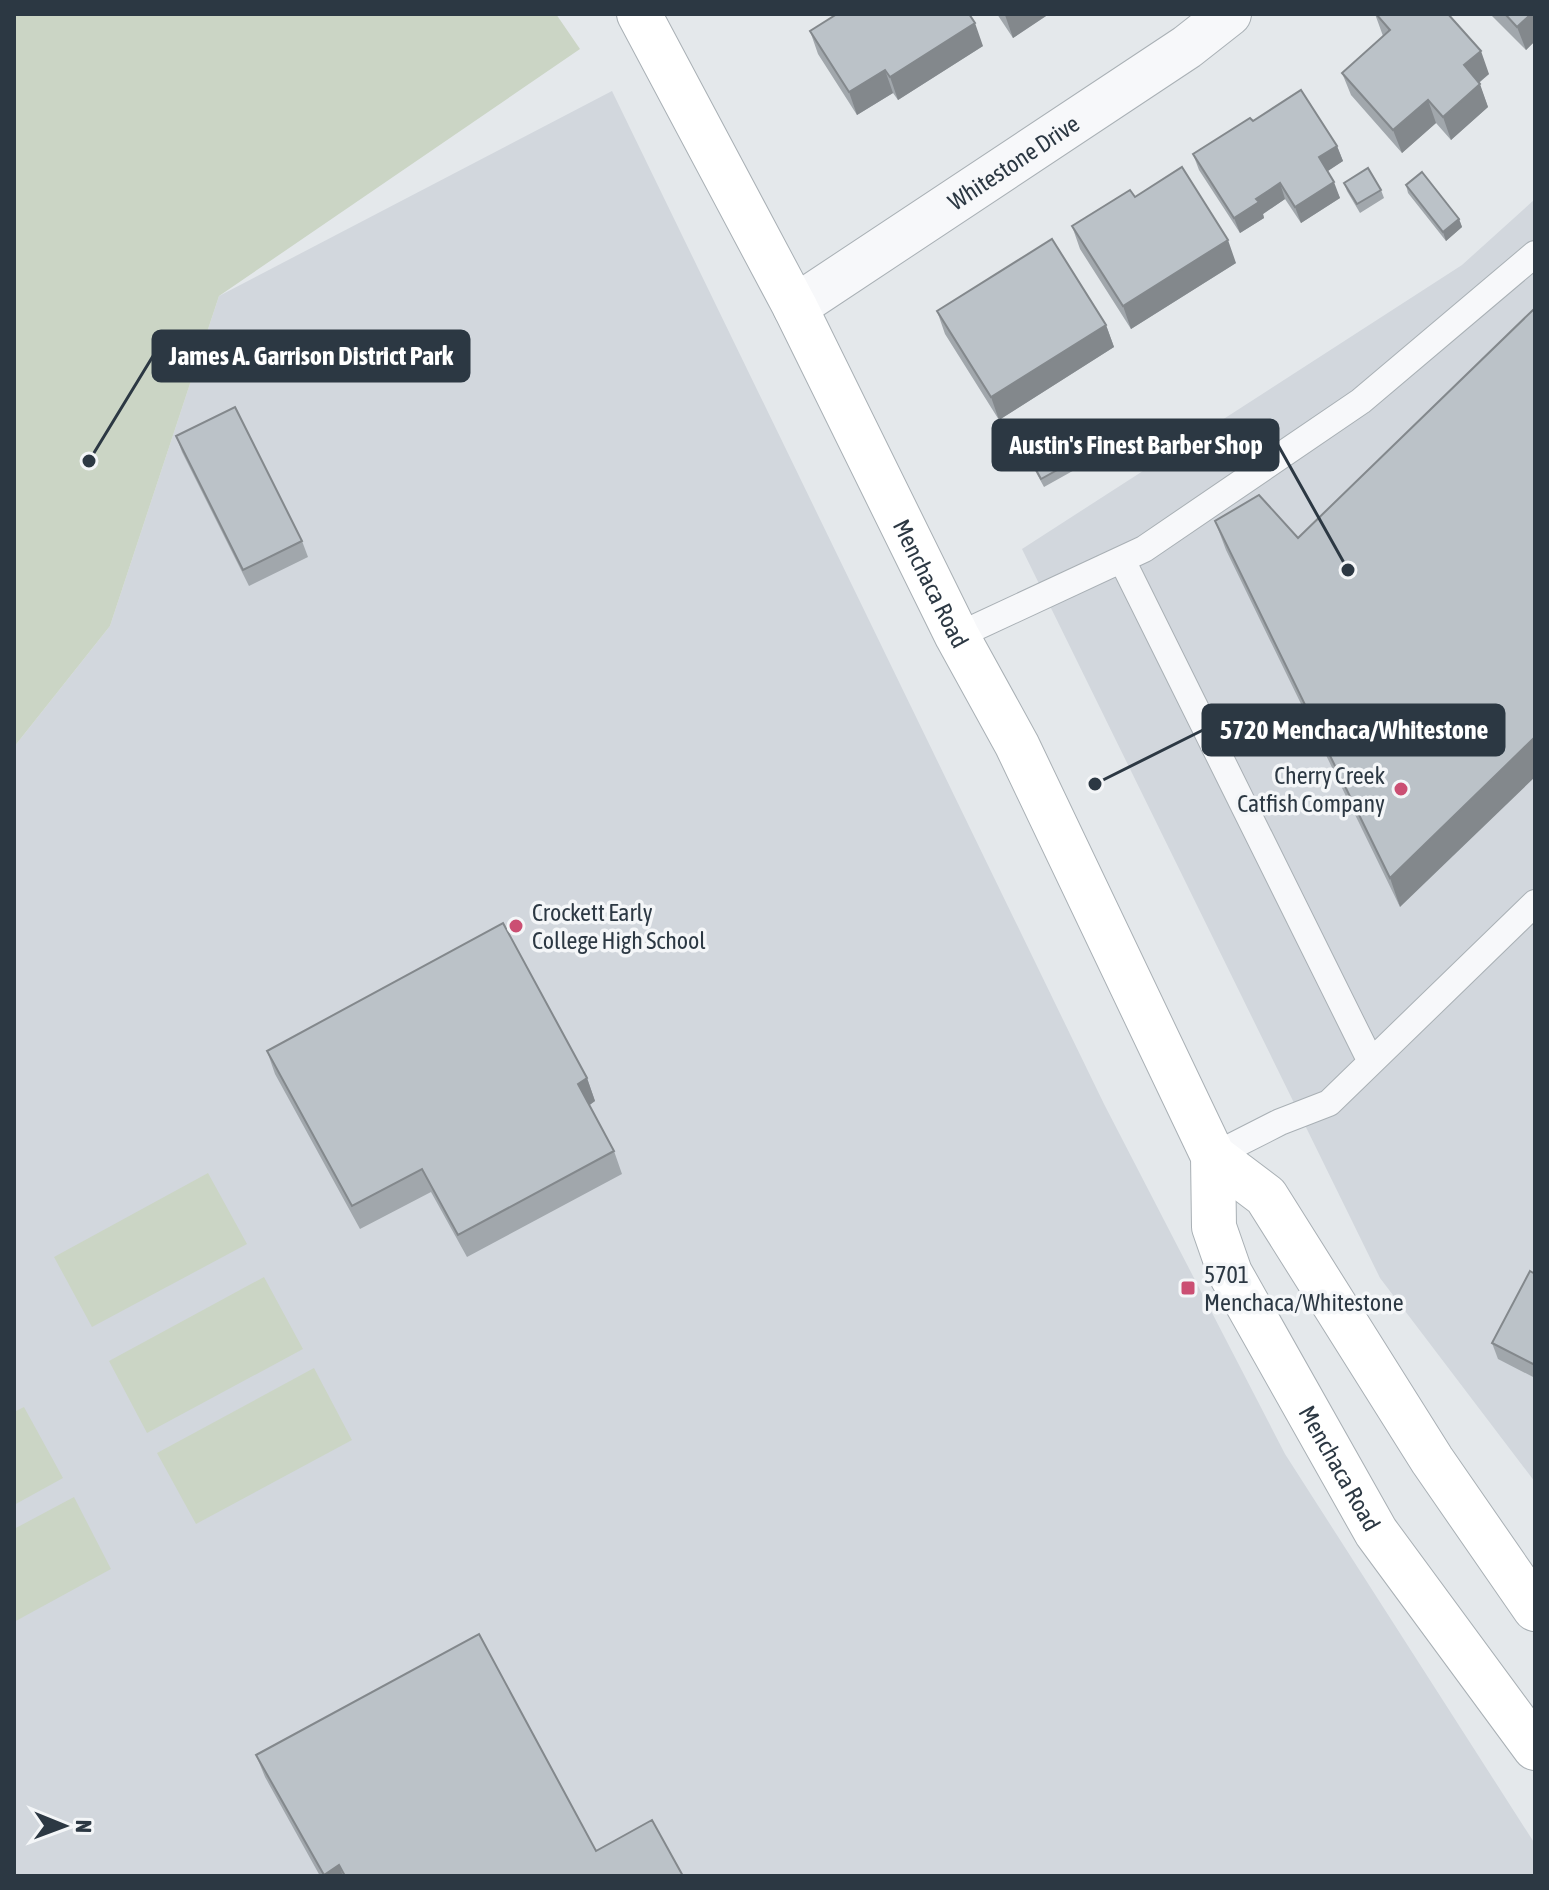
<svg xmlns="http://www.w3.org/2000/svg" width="1549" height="1890" font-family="'Asap Condensed',sans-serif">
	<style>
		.built { fill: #d2d7dd }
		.green { fill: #cbd5c5 }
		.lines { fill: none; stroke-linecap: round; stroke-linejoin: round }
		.lane-casing { stroke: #a9b0b5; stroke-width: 28 }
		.street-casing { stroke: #a9b0b5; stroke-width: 46 }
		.secondary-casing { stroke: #a9b0b5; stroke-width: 46 }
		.lane { stroke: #f7f8fa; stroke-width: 26 }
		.street { stroke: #f7f8fa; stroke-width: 44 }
		.secondary { stroke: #fff; stroke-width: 44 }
		.wall { fill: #a1a7ac }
		.shaded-wall { fill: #83888c }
		.building { fill: #bbc2c8; stroke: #83888c; stroke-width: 2 }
		.poi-dot { fill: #cb4f73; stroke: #f4f6f8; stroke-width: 3 }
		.labels { text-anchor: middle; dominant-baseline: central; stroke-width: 7; stroke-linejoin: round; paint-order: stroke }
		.street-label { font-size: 24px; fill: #2c3843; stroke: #f4f6f8 }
		.poi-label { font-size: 24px; fill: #2c3843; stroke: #f4f6f8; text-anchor: start }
		.leader { fill: none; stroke: #2c3843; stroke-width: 3 }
		.callout-dot { fill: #2c3843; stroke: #f4f6f8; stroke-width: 3 }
		.callout { fill: #2c3843; stroke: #2c3843; stroke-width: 3 }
		.callout-label { font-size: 26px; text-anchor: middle; font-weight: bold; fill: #fff }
	</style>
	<rect width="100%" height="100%" fill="#e4e8eb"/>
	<path class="built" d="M 612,91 L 1104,1104 L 1285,1454 L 1535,1844 L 1535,1876 L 14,1876 L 14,747 L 110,626 L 219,296 Z
		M 1535,199 L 1535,1482 L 1380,1278 L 1022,549 L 1462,265 Z"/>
	<path class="green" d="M 14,14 L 556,14 L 580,49 L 219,296 L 110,626 L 14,747 Z
		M 208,1173 L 247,1244 L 92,1327 L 54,1257 Z
		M 264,1277 L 303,1349 L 147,1433 L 109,1361 Z
		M 314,1368 L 352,1440 L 196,1524 L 157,1453 Z
		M 24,1407 L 63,1478 L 14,1505 L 14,1412 Z
		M 74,1497 L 111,1569 L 14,1622 L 14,1529 Z"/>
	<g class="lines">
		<g class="lane-casing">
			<path id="lane" d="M 1122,560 L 1371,1062
				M 957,636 L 1144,549 L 1361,401 L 1535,254
				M 1213,1156 L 1280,1122 L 1329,1103 L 1535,903"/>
		</g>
		<g class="street-casing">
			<g id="street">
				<path id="s1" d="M 795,307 L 1187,47 L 1229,14"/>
			</g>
		</g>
		<g class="secondary-casing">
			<g id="secondary">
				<path id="s2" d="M 639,14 L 795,307 L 957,636 L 1017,745 L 1213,1156 L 1214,1227 L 1230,1273 L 1376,1532 L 1535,1748"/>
				<path d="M 1213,1156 L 1266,1196 L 1432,1460 L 1535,1609"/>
			</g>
		</g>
		<use href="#lane" class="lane"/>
		<use href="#street" class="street"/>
		<use href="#secondary" class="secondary"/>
	</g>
	<path class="wall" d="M 997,14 L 1049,14 L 1013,38 Z
		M 1375,14 L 1489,74 L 1479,83 L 1488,107 L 1451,140 L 1436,123 L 1402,153 L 1351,95 L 1342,73 L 1383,36 Z
		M 1490,14 L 1535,14 L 1535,41 L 1526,50 Z
		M 810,31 L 983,46 L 898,100 L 893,93 L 857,115 L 818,54 Z
		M 1253,121 L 1337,146 L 1343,161 L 1327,171 L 1340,198 L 1301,223 L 1285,199 L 1263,214 L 1264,218 L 1240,233 L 1199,170 L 1193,154 Z
		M 1344,183 L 1381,190 L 1384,198 L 1360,213 L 1347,191 Z
		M 1406,185 L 1459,219 L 1462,227 L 1446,241 L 1408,193 Z
		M 1135,197 L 1236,263 L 1131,329 L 1080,249 L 1072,226 Z
		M 937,311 L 1106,325 L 1114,347 L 999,420 L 945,334 Z
		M 176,436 L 302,541 L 308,557 L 249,586 L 182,452 Z
		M 1106,439 L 1139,440 L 1142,448 L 1121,464 L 1108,447 Z
		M 1023,446 L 1075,460 L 1078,468 L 1044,487 L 1026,454 Z
		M 1215,521 L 1298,538 L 1400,907 L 1226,550 Z
		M 267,1051 L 587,1078 L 595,1101 L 589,1105 L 614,1151 L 622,1174 L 467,1257 L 431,1192 L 360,1229 L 275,1074 Z
		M 1535,1274 L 1535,1378 L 1498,1359 L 1492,1343 Z
		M 256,1755 L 596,1851 L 683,1876 L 320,1876 L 265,1777 Z"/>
	<path class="shaded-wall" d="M 1007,14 L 1049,14 L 1013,38 L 1005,15 Z
		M 1531,14 L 1535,14 L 1535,41 L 1526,50 L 1517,27 Z
		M 975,23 L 983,46 L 898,100 L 890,77 Z
		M 1481,51 L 1489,74 L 1472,88 L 1464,65 Z
		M 885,70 L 893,93 L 857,115 L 849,92 Z
		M 1480,84 L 1488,107 L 1451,140 L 1443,117 Z
		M 1428,100 L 1436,123 L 1402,153 L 1393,130 Z
		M 1337,146 L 1343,161 L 1325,173 L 1319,157 Z
		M 1334,182 L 1340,198 L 1301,223 L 1295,207 Z
		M 1280,183 L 1285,199 L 1263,214 L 1264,218 L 1240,233 L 1234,218 L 1256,199 Z
		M 1459,219 L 1462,227 L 1446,241 L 1443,232 Z
		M 1228,240 L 1236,263 L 1131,329 L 1123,306 Z
		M 1106,325 L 1114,347 L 999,420 L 991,397 Z
		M 1139,440 L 1142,448 L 1121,464 L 1118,456 Z
		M 1535,737 L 1535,777 L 1400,907 L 1390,878 Z
		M 587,1078 L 595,1101 L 587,1107 L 578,1084 Z
		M 339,1865 L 343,1876 L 324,1876 L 324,1875 Z"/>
	<path class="building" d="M 837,14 L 969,14 L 975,23 L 890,77 L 885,70 L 849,92 L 810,31 Z
		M 1376,14 L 1448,14 L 1481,51 L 1464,65 L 1480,84 L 1443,117 L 1428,100 L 1393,130 L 1342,73 L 1390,30 Z
		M 1505,14 L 1531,14 L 1517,27 Z
		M 1301,90 L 1337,146 L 1319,157 L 1334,182 L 1295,207 L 1280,183 L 1256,199 L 1259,202 L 1234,218 L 1193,154 L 1250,118 L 1253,121 Z
		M 1182,167 L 1228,240 L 1123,306 L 1072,226 L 1130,190 L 1135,197 Z
		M 1368,168 L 1381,190 L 1357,204 L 1344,183 Z
		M 1422,172 L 1459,219 L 1443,232 L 1406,185 Z
		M 1052,239 L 1106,325 L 991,397 L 937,311 Z
		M 1535,308 L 1535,737 L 1390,878 L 1215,521 L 1259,495 L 1298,538 Z
		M 235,407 L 302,541 L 243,570 L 176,436 Z
		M 1057,427 L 1075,460 L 1041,479 L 1023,446 Z
		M 503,923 L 587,1078 L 578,1084 L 614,1151 L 458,1235 L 422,1169 L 352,1206 L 267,1051 Z
		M 1530,1271 L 1535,1274 L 1535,1365 L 1492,1343 Z
		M 479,1634 L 596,1851 L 652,1820 L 683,1876 L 345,1876 L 339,1865 L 324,1875 L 256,1755 Z"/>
	<g class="poi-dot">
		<circle cx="1401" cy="789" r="8"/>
		<circle cx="516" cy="926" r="8"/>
		<rect x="1180" y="1280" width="16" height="16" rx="4"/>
	</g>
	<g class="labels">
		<g class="street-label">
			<text stroke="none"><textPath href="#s1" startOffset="262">Whitestone Drive</textPath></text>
			<text stroke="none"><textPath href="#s2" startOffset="640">Menchaca Road</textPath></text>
			<text stroke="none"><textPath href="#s2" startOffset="1622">Menchaca Road</textPath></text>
		</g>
		<g class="poi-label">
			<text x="1385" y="775" text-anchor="end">Cherry Creek<tspan x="1385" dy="28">Catfish Company</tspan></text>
			<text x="532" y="912">Crockett Early<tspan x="532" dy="28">College High School</tspan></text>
			<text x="1204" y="1274">5701<tspan x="1204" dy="28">Menchaca/Whitestone</tspan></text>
		</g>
	</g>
	<path class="leader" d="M89 461L153 356M1348 570L1278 445M1095 784L1203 730"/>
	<g class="callout-dot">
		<circle cx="89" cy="461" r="8"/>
		<circle cx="1348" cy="570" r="8"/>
		<circle cx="1095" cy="784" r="8"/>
	</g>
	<g class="callout">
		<rect x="153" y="331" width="316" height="50" rx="8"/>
		<rect x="993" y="420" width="285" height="50" rx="8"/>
		<rect x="1203" y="705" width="301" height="50" rx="8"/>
	</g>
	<g class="callout-label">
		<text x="311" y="365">James A. Garrison District Park</text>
		<text x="1136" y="454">Austin's Finest Barber Shop</text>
		<text x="1354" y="739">5720 Menchaca/Whitestone</text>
	</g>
	<rect width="1549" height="1890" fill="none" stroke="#2c3843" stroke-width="32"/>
	<g transform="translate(64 1826) rotate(91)" stroke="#f4f6f8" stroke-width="6" paint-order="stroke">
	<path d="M0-6L14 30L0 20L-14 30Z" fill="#2c3843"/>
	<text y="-12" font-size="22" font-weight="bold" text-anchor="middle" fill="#2c3843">N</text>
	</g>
</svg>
